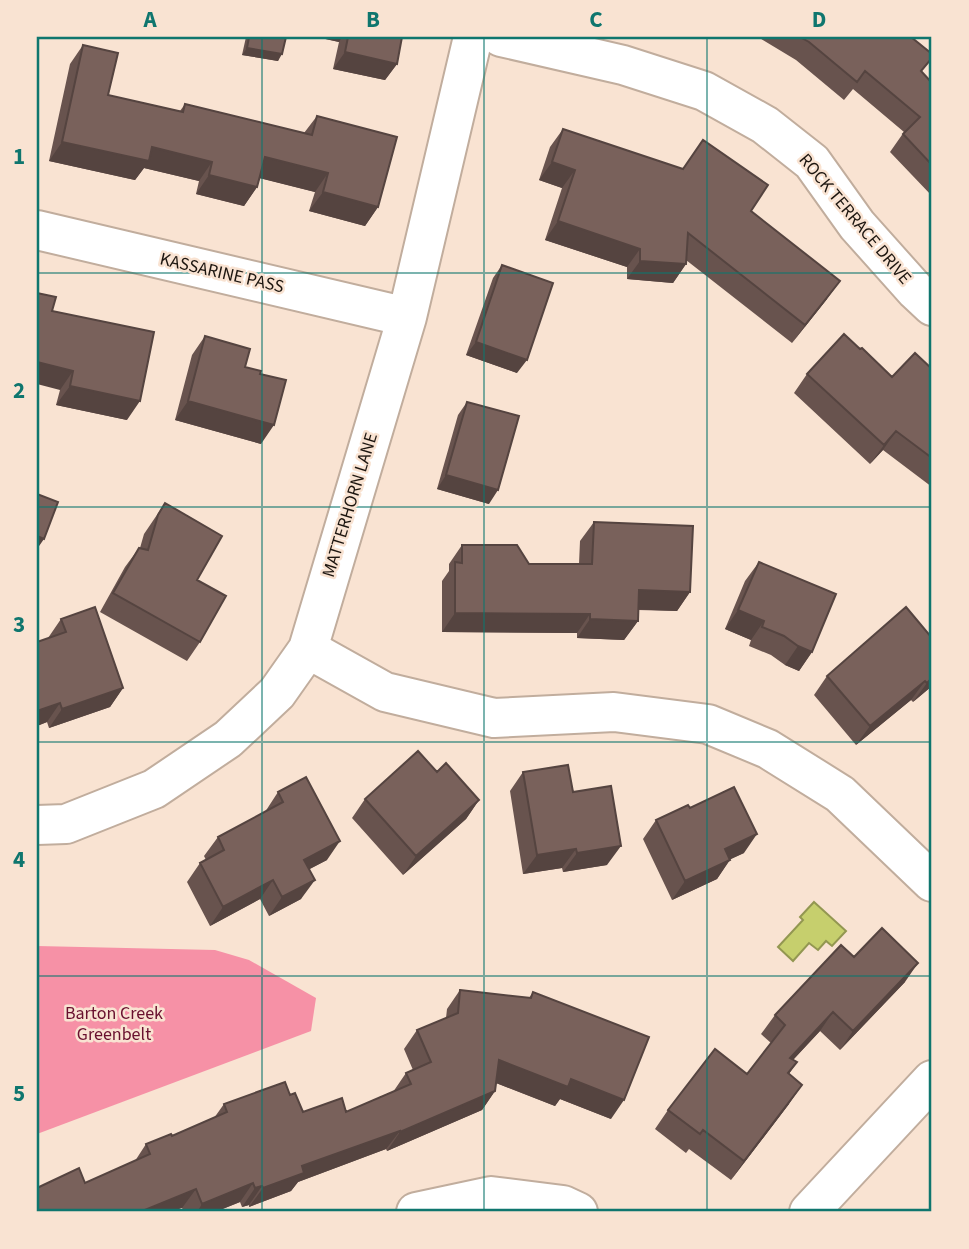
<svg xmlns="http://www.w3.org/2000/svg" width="969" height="1249" font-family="'Source Sans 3',sans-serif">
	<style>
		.forest { fill: #f691a6 }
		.water { fill: #c6cf6d; stroke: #939751; stroke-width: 2 }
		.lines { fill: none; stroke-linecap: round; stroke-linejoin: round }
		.minor-casing { stroke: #c1ad9d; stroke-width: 42 }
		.minor { stroke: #fff; stroke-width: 38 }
		.wall { fill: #68534e }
		.shaded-wall { fill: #554440 }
		.building { fill: #79615b; stroke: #554440; stroke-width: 2 }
		.grid { fill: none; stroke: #0f766e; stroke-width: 2; stroke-opacity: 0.55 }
		.labels { text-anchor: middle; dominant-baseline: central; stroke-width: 5; stroke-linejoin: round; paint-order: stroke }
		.street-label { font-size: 18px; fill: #1c150f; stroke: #f9e3d2 }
		.park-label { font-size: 18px; fill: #69102e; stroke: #f9e3d2 }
		.neatline { fill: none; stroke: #0f766e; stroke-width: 2.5 }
		.grid-label { font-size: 23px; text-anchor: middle; font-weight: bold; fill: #0f766e }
	</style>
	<rect width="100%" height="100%" fill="#f9e3d2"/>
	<path class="forest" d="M 37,946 L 215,950 L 249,960 L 316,998 L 311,1031 L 37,1134 Z"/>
	<path class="water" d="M 814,902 L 846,931 L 832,946 L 826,941 L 818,950 L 809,943 L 793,961 L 778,947 L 803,920 L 800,917 Z"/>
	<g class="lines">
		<g class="minor-casing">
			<path id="minor" d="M 501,37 L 623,65 L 704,91 L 765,125 L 812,162 L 857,225 L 916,291 L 932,306
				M 37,230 L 407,317
				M 308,649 L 385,692 L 494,718 L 614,712 L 708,724 L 768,749 L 840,794 L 932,882
				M 37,825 L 66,824 L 154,789 L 228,739 L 277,693 L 308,649 L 407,317 L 473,37
				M 416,1212 L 491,1196 L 563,1205 L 578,1212
				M 809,1212 L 932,1080"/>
		</g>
		<use href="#minor" class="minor"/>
	</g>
	<path class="wall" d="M 246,37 L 286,37 L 278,61 L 242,55 Z
		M 321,37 L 402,37 L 397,64 L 385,80 L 333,69 L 339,42 L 321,38 Z
		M 758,37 L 911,37 L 922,72 L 932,83 L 932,196 L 890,152 L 904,132 L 853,89 L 844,100 L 796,60 Z
		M 83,45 L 108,95 L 180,111 L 185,104 L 304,133 L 317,116 L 378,207 L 365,226 L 309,211 L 315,192 L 260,178 L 257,187 L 244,206 L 196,194 L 199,181 L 144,168 L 135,180 L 49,161 L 70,64 Z
		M 563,129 L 751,211 L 827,299 L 792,343 L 686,260 L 686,264 L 673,283 L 627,279 L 627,267 L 545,240 L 562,188 L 539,180 L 550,147 Z
		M 502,265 L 517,373 L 466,355 L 493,278 Z
		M 52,311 L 127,420 L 56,405 L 60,390 Z
		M 205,336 L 245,367 L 261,444 L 175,420 L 192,355 Z
		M 860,349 L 892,377 L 932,369 L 932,487 L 883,450 L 870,464 L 794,393 L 807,374 Z
		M 467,402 L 489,504 L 437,489 L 458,415 Z
		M 165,503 L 197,580 L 200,642 L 187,661 L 100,612 L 125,567 L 139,548 L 140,548 L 144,534 Z
		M 594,522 L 690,592 L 677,611 L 638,610 L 638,621 L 624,640 L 577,638 L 577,633 L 442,632 L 442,581 L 449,571 L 449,564 L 462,545 L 529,564 L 579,564 L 580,541 Z
		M 759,562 L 812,652 L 799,671 L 785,665 L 771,655 L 749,646 L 751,640 L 725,629 L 745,581 Z
		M 61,619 L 123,688 L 110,707 L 49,728 L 47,722 L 37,726 L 37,642 L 48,638 Z
		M 932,642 L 932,686 L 913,702 L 911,700 L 856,745 L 814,695 L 827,676 Z
		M 437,772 L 479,800 L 466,819 L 403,875 L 352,818 L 365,799 Z
		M 523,772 L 573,792 L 607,865 L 563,872 L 562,868 L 523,874 L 510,791 Z
		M 278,792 L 327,860 L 309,869 L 301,899 L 269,916 L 260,899 L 210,926 L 187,882 L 200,863 L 206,860 L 204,856 L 218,837 L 265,812 Z
		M 690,808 L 744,853 L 730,859 L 717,879 L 672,900 L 643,839 L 656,820 Z
		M 854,957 L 905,982 L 840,1050 L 820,1031 L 793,1060 L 797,1062 L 789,1074 L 789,1104 L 731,1180 L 689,1149 L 686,1153 L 655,1129 L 668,1110 L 747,1074 L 771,1043 L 761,1034 L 775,1015 Z
		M 460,990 L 529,998 L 533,992 L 611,1119 L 560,1099 L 555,1106 L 496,1083 L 495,1091 L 482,1110 L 387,1151 L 386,1149 L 298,1182 L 291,1191 L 249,1207 L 249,1205 L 242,1207 L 240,1202 L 215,1212 L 184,1212 L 182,1208 L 85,1183 L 135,1161 L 146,1144 L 172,1136 L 214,1118 L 224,1104 L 290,1095 L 303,1112 L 346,1112 L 393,1092 L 406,1073 L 413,1070 L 404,1049 L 417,1030 L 446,1018 L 447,1009 Z"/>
	<path class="shaded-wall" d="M 322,37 L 342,37 L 339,42 L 321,38 Z
		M 247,48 L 282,54 L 278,61 L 242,55 Z
		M 345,52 L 397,64 L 385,80 L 333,69 Z
		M 62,142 L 152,147 L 212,162 L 199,181 L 144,168 L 135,180 L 49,161 Z
		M 265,157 L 328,173 L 315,192 L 251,176 Z
		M 552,162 L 575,170 L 562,188 L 539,180 Z
		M 209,175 L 257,187 L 244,206 L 196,194 Z
		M 323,192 L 378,207 L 365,226 L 309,211 Z
		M 558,221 L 640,249 L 627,267 L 545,240 Z
		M 640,261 L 686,264 L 673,283 L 627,279 Z
		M 840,281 L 827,299 L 792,343 L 805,325 Z
		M 476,342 L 527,360 L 517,373 L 466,355 Z
		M 37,362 L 73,371 L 60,390 L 37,384 Z
		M 70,386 L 140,401 L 127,420 L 56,405 Z
		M 188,401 L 274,425 L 261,444 L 175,420 Z
		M 896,431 L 883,450 L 870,464 L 884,445 Z
		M 446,475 L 498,490 L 489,504 L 437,489 Z
		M 37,536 L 44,539 L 37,549 Z
		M 639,590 L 690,592 L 677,611 L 626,609 Z
		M 738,610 L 764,621 L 751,640 L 725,629 Z
		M 455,613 L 590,614 L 577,633 L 442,632 Z
		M 590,619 L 638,621 L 624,640 L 577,638 Z
		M 798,646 L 812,652 L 799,671 L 785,665 Z
		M 932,678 L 932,686 L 913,702 L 927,683 Z
		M 925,681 L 911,700 L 856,745 L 870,726 Z
		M 123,688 L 110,707 L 49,728 L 62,709 Z
		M 60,703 L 47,722 L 37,726 L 37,711 Z
		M 479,800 L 466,819 L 403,875 L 416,856 Z
		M 757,834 L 744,853 L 712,868 L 725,849 Z
		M 340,841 L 327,860 L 291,879 L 304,860 Z
		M 621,846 L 607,865 L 563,872 L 577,853 Z
		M 576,849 L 562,868 L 523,874 L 537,855 Z
		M 730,860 L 717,879 L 672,900 L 685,881 Z
		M 273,880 L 260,899 L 210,926 L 223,907 Z
		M 315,880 L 301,899 L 269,916 L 282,897 Z
		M 918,963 L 905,982 L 840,1050 L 853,1031 Z
		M 833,1012 L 820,1031 L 777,1077 L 790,1058 Z
		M 499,1060 L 571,1079 L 624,1100 L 611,1119 L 560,1099 L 555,1106 L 486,1079 Z
		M 802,1085 L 789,1104 L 731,1180 L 744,1161 Z
		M 495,1091 L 482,1110 L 387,1151 L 400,1132 Z
		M 400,1131 L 386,1149 L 298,1182 L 291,1191 L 249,1207 L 263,1188 L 302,1166 Z
		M 253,1183 L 240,1202 L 215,1212 L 197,1212 L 202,1204 Z
		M 262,1186 L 249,1205 L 242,1207 L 255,1188 Z
		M 196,1189 L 182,1208 L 171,1212 L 140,1212 Z"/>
	<path class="building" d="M 249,37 L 286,37 L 282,54 L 247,48 Z
		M 348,37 L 402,37 L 397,64 L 345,52 Z
		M 800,37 L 911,37 L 932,54 L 932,58 L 921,71 L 932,83 L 932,165 L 903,134 L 920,117 L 865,71 L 857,82 L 809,42 Z
		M 83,45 L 118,53 L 108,95 L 183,112 L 185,104 L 312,135 L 317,116 L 397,137 L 378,207 L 323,192 L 328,173 L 265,157 L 257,187 L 209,175 L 212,162 L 152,147 L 149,161 L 62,142 Z
		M 563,129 L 683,169 L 703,140 L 768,185 L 751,211 L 840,281 L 805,325 L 688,233 L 686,264 L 640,261 L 640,249 L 558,221 L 575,170 L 552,162 Z
		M 502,265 L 553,283 L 527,360 L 476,342 Z
		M 37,293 L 56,297 L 52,311 L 154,332 L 140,401 L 70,386 L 73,371 L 37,362 Z
		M 844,334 L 860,349 L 862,348 L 892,377 L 915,353 L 932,369 L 932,458 L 896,431 L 884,445 L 807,374 Z
		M 205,336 L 250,349 L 245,367 L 261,371 L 260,374 L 286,380 L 274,425 L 188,401 Z
		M 467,402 L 519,416 L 498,490 L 446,475 Z
		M 37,494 L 58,502 L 44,539 L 37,536 Z
		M 165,503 L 222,536 L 197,580 L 226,596 L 200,642 L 113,593 L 139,548 L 148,550 L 158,515 Z
		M 594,522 L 693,526 L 690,592 L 639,590 L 638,621 L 590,619 L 590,614 L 455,613 L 455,562 L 462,563 L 462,545 L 517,545 L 529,564 L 592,564 Z
		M 759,562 L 836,594 L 812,652 L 798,646 L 784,636 L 762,627 L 764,621 L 738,610 Z
		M 95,607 L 123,688 L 62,709 L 60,703 L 37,711 L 37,642 L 66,632 L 61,619 Z
		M 906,607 L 932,638 L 931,642 L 932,643 L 932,678 L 927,683 L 925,681 L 870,726 L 827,676 Z
		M 418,751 L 437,772 L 446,763 L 479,800 L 416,856 L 365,799 Z
		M 568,765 L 573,792 L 611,786 L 621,846 L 577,853 L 576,849 L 537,855 L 523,772 Z
		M 306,777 L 340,841 L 304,860 L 315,880 L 282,897 L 273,880 L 223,907 L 200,863 L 224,850 L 218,837 L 283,802 L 278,792 Z
		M 734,787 L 757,834 L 725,849 L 730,860 L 685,881 L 656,820 L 688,805 L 690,808 Z
		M 882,928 L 918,963 L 853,1031 L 833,1012 L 790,1058 L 797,1062 L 788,1073 L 802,1085 L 744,1161 L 703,1130 L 700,1134 L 668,1110 L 715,1049 L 747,1074 L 785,1025 L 775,1015 L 841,945 L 854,957 Z
		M 460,990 L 531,998 L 533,992 L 649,1037 L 624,1100 L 571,1079 L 568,1087 L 499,1060 L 495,1091 L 400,1132 L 400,1131 L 302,1166 L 304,1173 L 263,1188 L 262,1186 L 255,1188 L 253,1183 L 202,1204 L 196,1189 L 140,1212 L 37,1212 L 37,1188 L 79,1168 L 85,1183 L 150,1154 L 146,1144 L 171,1134 L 172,1136 L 227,1112 L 224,1104 L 285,1082 L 290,1095 L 295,1093 L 303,1112 L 342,1098 L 346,1112 L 411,1084 L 406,1073 L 431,1062 L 417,1030 L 458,1013 Z"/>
	<path class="grid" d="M 262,37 L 262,1212M 484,37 L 484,1212M 707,37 L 707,1212M 37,273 L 932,273M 37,507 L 932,507M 37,742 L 932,742M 37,976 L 932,976"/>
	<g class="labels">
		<g class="street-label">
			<text transform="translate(855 219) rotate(50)">ROCK TERRACE DRIVE</text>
			<text transform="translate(222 273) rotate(13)">KASSARINE PASS</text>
			<text transform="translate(350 505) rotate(-73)">MATTERHORN LANE</text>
		</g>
		<g class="park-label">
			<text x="114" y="1013">Barton Creek<tspan x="114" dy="21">Greenbelt</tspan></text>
		</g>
	</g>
	<rect width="969" height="1249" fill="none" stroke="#f9e3d2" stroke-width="77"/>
	<rect x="38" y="38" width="892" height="1172" class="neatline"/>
	<g class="grid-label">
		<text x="150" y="27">A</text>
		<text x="373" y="27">B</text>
		<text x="596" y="27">C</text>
		<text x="819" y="27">D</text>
		<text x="19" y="164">1</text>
		<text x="19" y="398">2</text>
		<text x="19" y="632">3</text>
		<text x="19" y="867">4</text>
		<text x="19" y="1101">5</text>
	</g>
</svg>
